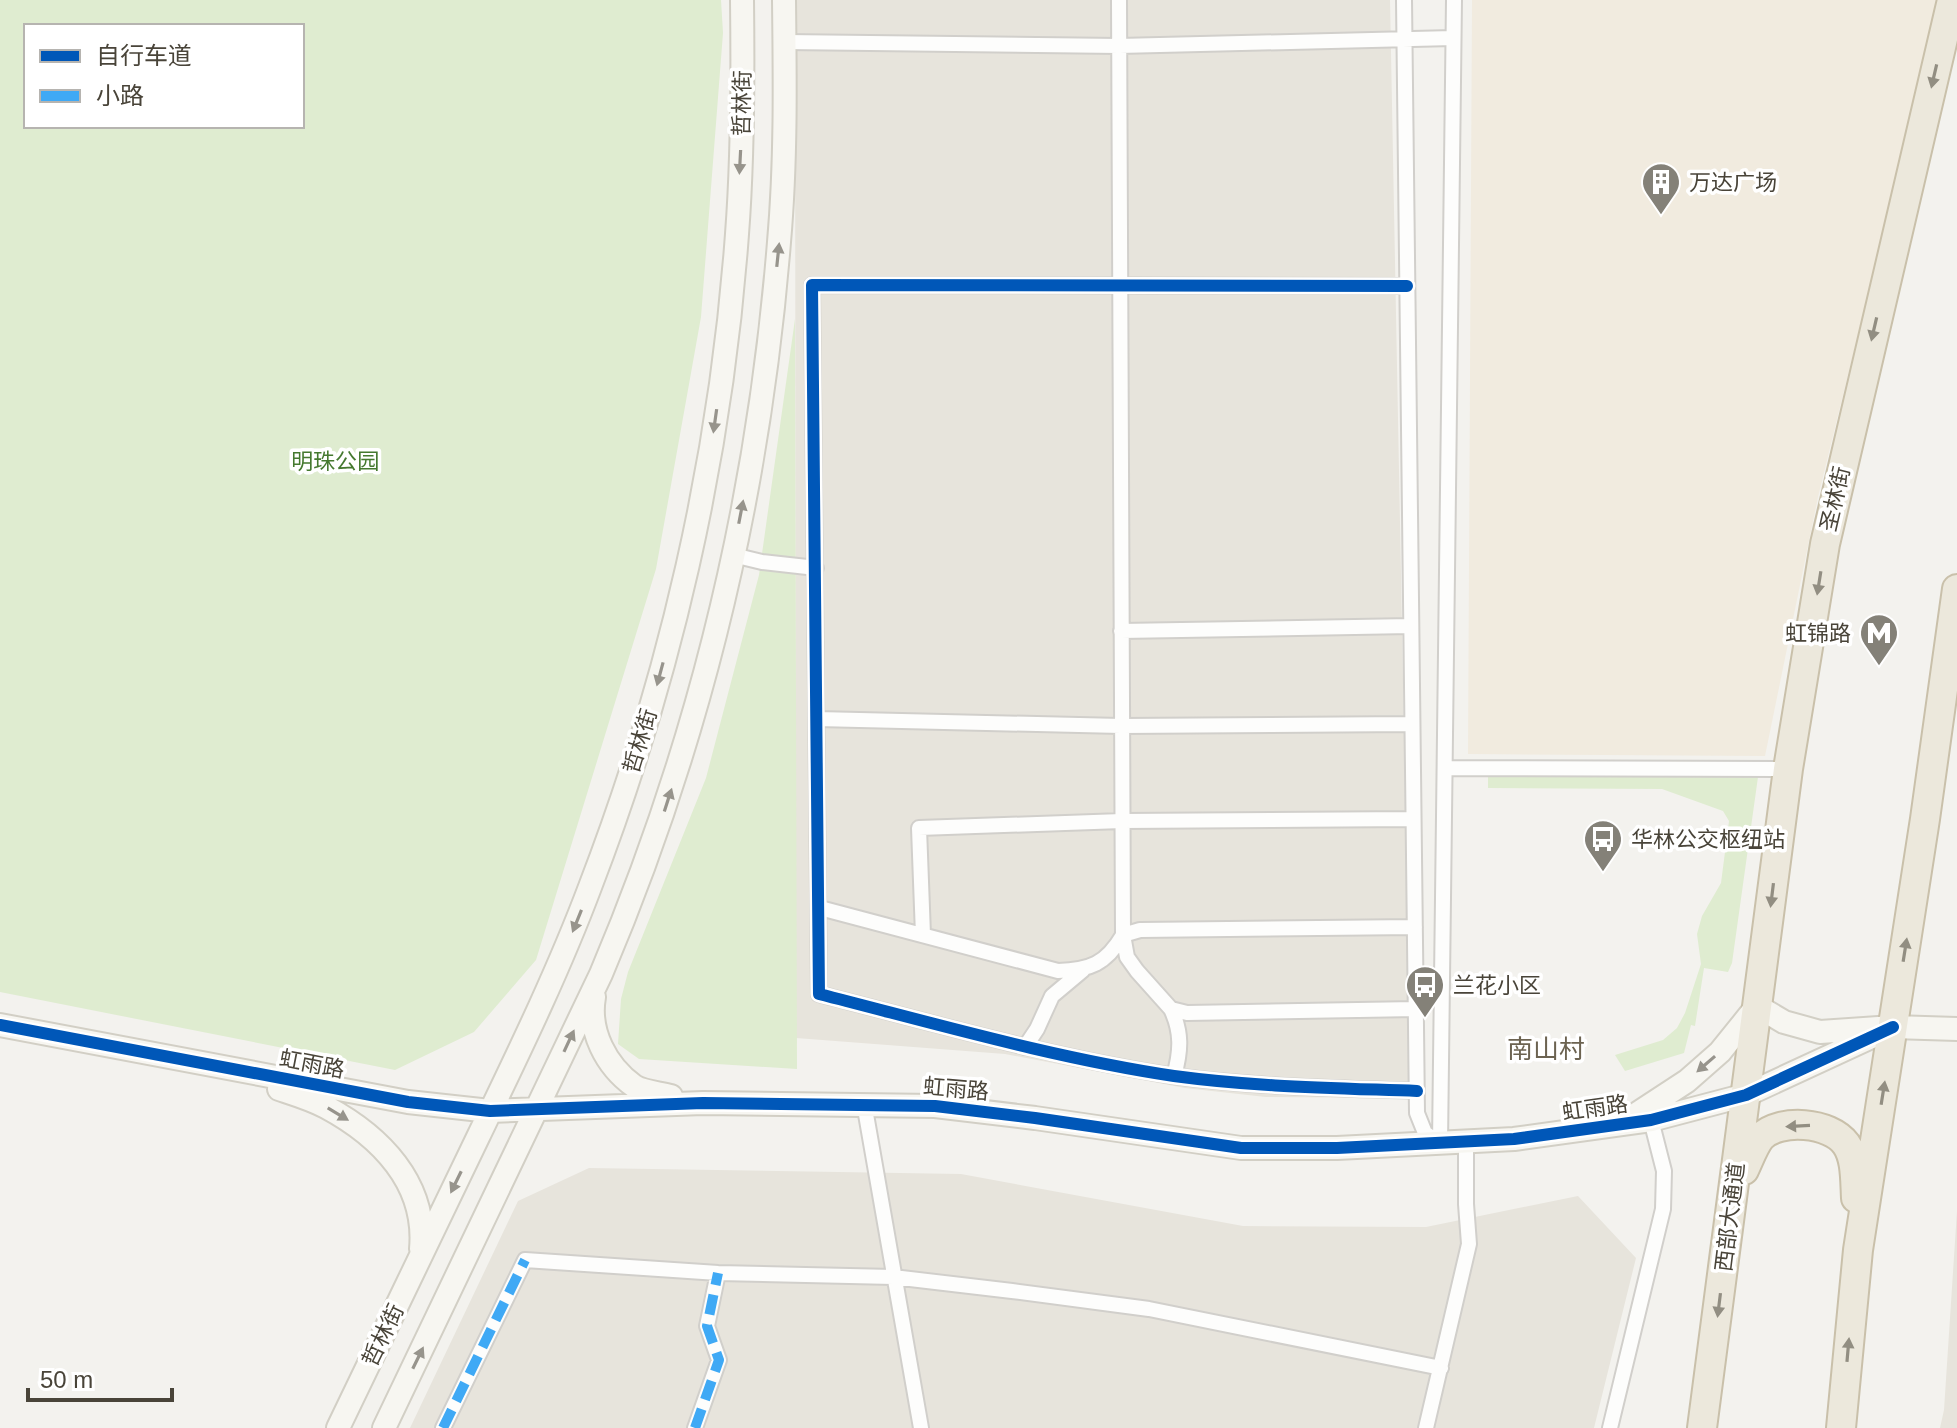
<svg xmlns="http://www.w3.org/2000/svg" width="1957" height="1428" font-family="Helvetica,'Noto Sans SC',sans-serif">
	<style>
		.residential { fill: #e7e4dc }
		.commercial { fill: #f1ebdf }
		.green { fill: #dfecd0; fill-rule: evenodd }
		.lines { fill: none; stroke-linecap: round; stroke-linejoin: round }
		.street-casing { stroke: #d1cfcb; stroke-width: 18 }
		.secondary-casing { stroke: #d2cfc5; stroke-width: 26 }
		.highway-casing { stroke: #c9c0aa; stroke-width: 32 }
		.street { stroke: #fdfdfc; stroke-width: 14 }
		.secondary { stroke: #f7f6f1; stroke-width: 22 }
		.highway { stroke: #ece8dc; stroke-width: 28 }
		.quiet { stroke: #3fa9f5; stroke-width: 10; stroke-dasharray: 20 10; stroke-linecap: butt }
		.cycleway-casing { stroke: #fff; stroke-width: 17 }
		.cycleway { stroke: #0057b8; stroke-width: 12 }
		.oneway { fill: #928e82 }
		.oneway2 { fill: #97948c }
		.labels { text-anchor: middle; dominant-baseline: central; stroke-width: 7; stroke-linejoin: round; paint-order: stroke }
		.street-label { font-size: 22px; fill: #494439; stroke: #fff }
		.poi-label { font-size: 22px; fill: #494439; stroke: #fff; text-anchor: start }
		.park-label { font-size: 22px; fill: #45792f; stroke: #fff }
		.quarter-label { font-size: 26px; fill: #6c6351; stroke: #fff }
	</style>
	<rect width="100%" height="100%" fill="#f3f2ee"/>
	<path class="residential" d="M 795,0 L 1390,0 L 1411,1098 L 1266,1097 L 1185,1088 L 1005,1054 L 796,1038 Z
		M 589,1168 L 961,1174 L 1243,1226 L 1426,1227 L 1578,1196 L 1636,1258 L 1594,1428 L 410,1428 L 518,1201 Z
		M 1957,1211 L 1957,1428 L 1940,1428 L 1944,1410 Z"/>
	<path class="commercial" d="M 1472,0 L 1940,0 L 1818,497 L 1765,756 L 1468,754 Z"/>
	<path class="green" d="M 0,0 L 721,0 L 723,33 L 701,317 L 656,569 L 536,960 L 474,1032 L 395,1070 L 0,992 ZM 26,26 L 302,26 L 302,126 L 26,126 Z
		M 795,319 L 797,1069 L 639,1059 L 618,1044 L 621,999 L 628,972 L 706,778 L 759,575 Z
		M 1488,776 L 1758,777 L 1732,963 L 1728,972 L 1704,968 L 1695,1026 L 1691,1025 L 1684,1053 L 1625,1071 L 1615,1055 L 1663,1040 L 1677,1028 L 1685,1013 L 1701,964 L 1697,934 L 1702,916 L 1721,883 L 1729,821 L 1723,811 L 1662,789 L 1488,788 Z"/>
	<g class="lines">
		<g class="street-casing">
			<path id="street" d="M 1404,0 L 1417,1113 L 1425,1133 L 1440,1143
				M 785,42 L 1119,46 L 1453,38
				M 1407,286 L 812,285 L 819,994 C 937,1024 1054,1058 1174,1076 C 1255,1087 1336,1088 1417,1091
				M 733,555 L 762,562 L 816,568
				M 1121,631 L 1411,626
				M 817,719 L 1121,726 L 1412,724
				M 1445,768 L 1788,769
				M 820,908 L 1058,971 C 1090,970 1106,964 1123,935 L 1119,0
				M 1415,927 L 1140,930 L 1123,935 L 1127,957 L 1137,971 L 1171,1009 L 1187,1013 L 1416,1009
				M 923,935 L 919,828 L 1122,821 L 1413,819
				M 1171,1009 C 1182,1032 1181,1051 1174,1076
				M 1025,1047 L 1037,1029 L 1052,996 L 1083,970
				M 864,1103 L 921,1428
				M 1440,1143 L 1454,0
				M 443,1428 L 525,1260 L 718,1273 L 893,1277 L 1012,1291 L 1149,1309 L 1441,1368
				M 695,1428 L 719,1360 L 707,1326 L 718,1273
				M 1426,1428 L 1469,1244 L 1466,1204 L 1466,1142
				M 1610,1428 L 1663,1209 L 1664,1171 L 1651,1120"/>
		</g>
		<g class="secondary-casing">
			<path id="secondary" d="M 594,997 C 588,1031 606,1066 634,1086 C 643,1092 660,1093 671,1096
				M 0,1025 L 408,1102 L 490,1111 L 703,1103 L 935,1106 L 1035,1118 L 1241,1148 L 1337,1148 L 1514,1139 L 1651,1120 L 1746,1095 L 1893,1027
				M 279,1089 C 294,1094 311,1099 326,1107 C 380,1136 427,1183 421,1249
				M 1632,1117 L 1687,1081 L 1720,1052 L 1757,1006 L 1784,1022 L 1820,1032 L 1893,1027 L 1957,1029
				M 338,1428 C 385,1330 432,1233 479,1135 C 518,1054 558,972 590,887 C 670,679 721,457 737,234 C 743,156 743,78 742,0
				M 384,1428 L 601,974 C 700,741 759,494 779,242 C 786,162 785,81 784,0"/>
		</g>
		<g class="highway-casing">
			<path id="highway" d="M 1744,1170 C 1749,1160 1754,1145 1761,1137 C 1780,1118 1830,1122 1846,1144 C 1856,1158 1855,1180 1856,1198
				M 1702,1428 L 1788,769 L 1825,544 L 1952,0
				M 1841,1428 L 1858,1250 L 1925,819 L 1957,589"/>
		</g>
		<use href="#street" class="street"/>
		<use href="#secondary" class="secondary"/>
		<use href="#highway" class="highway"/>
		<path class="quiet" d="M 443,1428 L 525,1260
			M 695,1428 L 719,1360 L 707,1326 L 718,1273"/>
		<g class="cycleway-casing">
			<path id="cycleway" d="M 1407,286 L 812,285 L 819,994 C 937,1024 1054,1058 1174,1076 C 1255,1087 1336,1088 1417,1091
				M 0,1025 L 408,1102 L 490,1111 L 703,1103 L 935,1106 L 1035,1118 L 1241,1148 L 1337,1148 L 1514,1139 L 1651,1120 L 1746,1095 L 1893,1027"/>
		</g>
		<use href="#cycleway" class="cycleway"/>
	</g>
	<defs><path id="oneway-solid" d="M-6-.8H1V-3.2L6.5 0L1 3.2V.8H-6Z" transform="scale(2)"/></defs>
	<g class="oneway">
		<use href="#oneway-solid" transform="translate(1934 76) rotate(103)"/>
		<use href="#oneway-solid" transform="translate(1874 329) rotate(103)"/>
		<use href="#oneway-solid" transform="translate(1819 583) rotate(99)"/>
		<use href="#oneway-solid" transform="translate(1772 895) rotate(97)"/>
		<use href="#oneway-solid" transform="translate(1905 950) rotate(-81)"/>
		<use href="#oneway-solid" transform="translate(1883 1093) rotate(-81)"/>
		<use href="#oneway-solid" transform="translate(1798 1126) rotate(177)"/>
		<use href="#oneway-solid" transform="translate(1719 1305) rotate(97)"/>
		<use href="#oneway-solid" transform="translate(1848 1350) rotate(-85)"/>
	</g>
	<g class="oneway2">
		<use href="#oneway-solid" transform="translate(740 162) rotate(93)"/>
		<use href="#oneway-solid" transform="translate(778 255) rotate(-84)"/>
		<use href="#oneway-solid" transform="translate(715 421) rotate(98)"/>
		<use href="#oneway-solid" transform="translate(741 512) rotate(-79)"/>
		<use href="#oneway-solid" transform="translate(660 674) rotate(105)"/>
		<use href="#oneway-solid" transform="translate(668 800) rotate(-72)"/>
		<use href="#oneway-solid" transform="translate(577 921) rotate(112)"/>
		<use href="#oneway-solid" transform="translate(569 1041) rotate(-65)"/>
		<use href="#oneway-solid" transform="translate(1706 1064) rotate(139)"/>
		<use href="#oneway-solid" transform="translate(338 1114) rotate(31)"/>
		<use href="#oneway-solid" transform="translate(456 1182) rotate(116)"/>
		<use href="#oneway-solid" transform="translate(418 1358) rotate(-64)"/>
	</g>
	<defs>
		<g id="building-pin" transform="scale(2)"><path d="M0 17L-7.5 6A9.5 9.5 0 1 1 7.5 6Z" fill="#848178" stroke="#fff"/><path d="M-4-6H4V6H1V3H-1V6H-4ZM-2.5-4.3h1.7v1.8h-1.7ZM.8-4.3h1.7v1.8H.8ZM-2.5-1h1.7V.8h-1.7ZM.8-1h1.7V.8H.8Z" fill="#fff"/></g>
		<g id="metro-pin" transform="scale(2)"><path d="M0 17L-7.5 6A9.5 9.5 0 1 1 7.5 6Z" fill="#848178" stroke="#fff"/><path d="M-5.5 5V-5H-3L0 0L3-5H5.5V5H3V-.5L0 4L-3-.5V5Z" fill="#fff"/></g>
		<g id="bus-pin" transform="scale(2)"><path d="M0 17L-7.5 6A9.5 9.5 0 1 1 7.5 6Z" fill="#848178" stroke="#fff"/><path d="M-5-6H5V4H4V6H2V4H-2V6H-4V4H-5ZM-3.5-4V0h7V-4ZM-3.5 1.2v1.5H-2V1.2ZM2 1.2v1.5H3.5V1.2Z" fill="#fff"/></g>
	</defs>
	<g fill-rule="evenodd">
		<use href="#building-pin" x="1661" y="182"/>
		<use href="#metro-pin" x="1879" y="633"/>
		<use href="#bus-pin" x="1603" y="839"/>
		<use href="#bus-pin" x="1425" y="985"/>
	</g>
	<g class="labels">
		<g class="street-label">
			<text transform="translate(742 103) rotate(-89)">哲林街</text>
			<text transform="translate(1835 499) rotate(-77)">圣林街</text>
			<text transform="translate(640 741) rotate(-73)">哲林街</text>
			<text transform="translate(312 1064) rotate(11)">虹雨路</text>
			<text transform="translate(956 1089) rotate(5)">虹雨路</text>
			<text transform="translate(1595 1108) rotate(-8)">虹雨路</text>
			<text transform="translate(1730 1217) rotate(-83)">西部大通道</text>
			<text transform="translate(383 1335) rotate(-64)">哲林街</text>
		</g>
		<g class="poi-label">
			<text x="1689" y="182">万达广场</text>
			<text x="1851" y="633" text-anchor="end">虹锦路</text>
			<text x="1631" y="839">华林公交枢纽站</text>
			<text x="1453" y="985">兰花小区</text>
		</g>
		<g class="park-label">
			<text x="335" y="461">明珠公园</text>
		</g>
		<g class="quarter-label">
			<text x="1546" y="1049">南山村</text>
		</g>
	</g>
	<rect x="24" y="24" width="280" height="104" fill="#ffffff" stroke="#b6b4b0" stroke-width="2"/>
	<rect x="40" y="50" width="40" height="12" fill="#0057b8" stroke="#b6b4b0" stroke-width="2"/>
	<text x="96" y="64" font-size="24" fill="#494439">自行车道</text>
	<rect x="40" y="90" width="40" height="12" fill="#3fa9f5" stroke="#b6b4b0" stroke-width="2"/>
	<text x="96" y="104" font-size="24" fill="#494439">小路</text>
	<path d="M28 1388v12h144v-12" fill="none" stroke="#494439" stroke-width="4"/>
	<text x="40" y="1388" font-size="24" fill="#494439" stroke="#ffffff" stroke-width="6" paint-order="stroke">50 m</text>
</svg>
